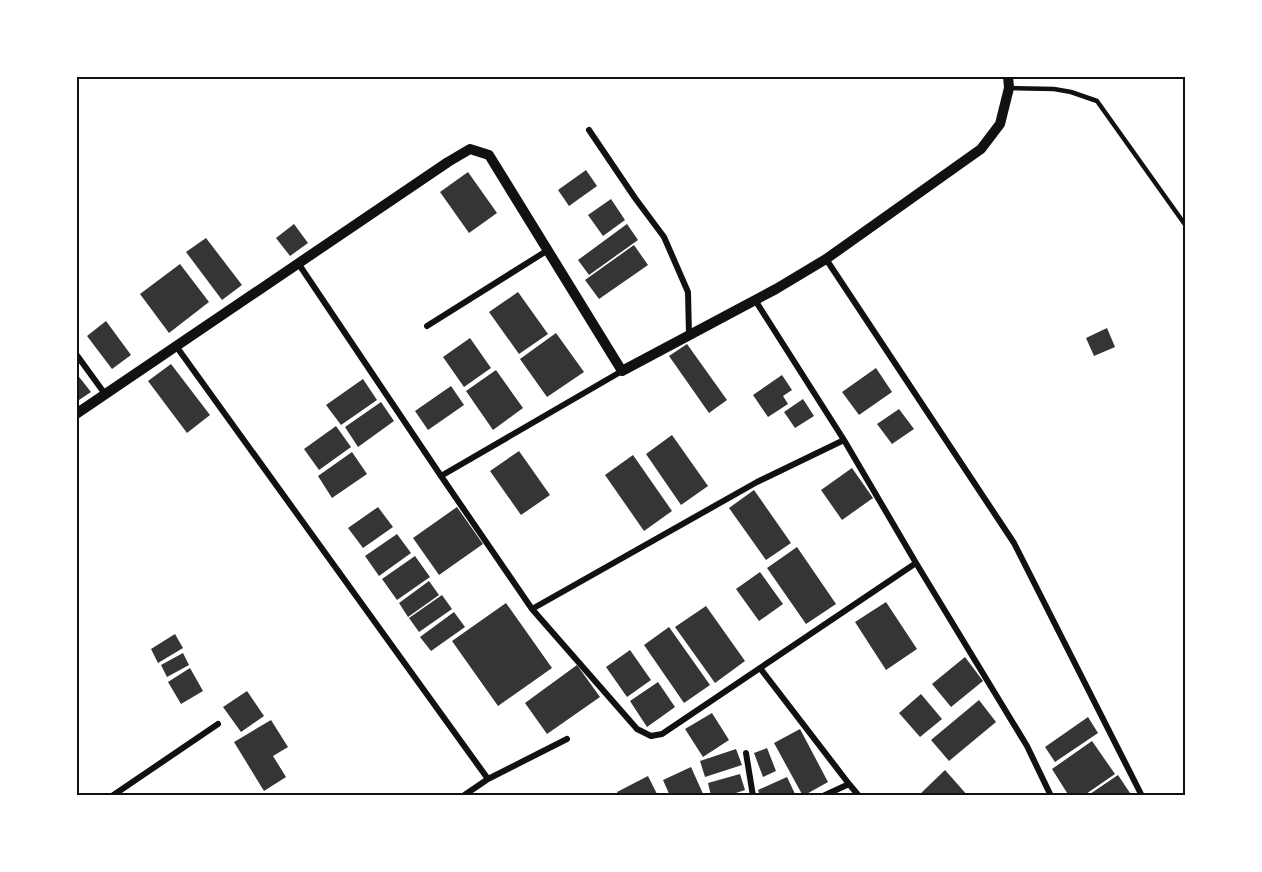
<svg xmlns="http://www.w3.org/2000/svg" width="1262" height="872" font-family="'PT Serif',serif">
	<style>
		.building { fill: #353535 }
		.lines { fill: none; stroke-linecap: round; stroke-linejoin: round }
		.service { stroke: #111; stroke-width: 4.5 }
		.minor { stroke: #111; stroke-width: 6 }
		.tertiary { stroke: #111; stroke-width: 10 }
		.neatline { fill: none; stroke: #111; stroke-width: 2 }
	</style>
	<rect width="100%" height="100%" fill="#fff"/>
	<path class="building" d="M 586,170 L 597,186 L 569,206 L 558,190 Z
		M 468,172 L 497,213 L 469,233 L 440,192 Z
		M 611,199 L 625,220 L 603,236 L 588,215 Z
		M 294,224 L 308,243 L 290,256 L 276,238 Z
		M 627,224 L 638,240 L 589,275 L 578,260 Z
		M 206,238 L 242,285 L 222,300 L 186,252 Z
		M 634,245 L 648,265 L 599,299 L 585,280 Z
		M 180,264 L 209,302 L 169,333 L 140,294 Z
		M 518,292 L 548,334 L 519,354 L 489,312 Z
		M 106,321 L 131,355 L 112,369 L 87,336 Z
		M 1107,328 L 1115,347 L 1094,356 L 1086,338 Z
		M 556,333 L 584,372 L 547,397 L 520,359 Z
		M 470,338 L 491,368 L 464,387 L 443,357 Z
		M 687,344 L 727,400 L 709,413 L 669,356 Z
		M 171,364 L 210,415 L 187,433 L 148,381 Z
		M 876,368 L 892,392 L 859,415 L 842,392 Z
		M 496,370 L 523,408 L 493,430 L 466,391 Z
		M 76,373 L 91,392 L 76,402 Z
		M 782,375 L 792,390 L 783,396 L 788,404 L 768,417 L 753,395 Z
		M 363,379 L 377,400 L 341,425 L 326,405 Z
		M 451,386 L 464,405 L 428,430 L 415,411 Z
		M 803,399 L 814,416 L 795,428 L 784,412 Z
		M 381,402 L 394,421 L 358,447 L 345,427 Z
		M 899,409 L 914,429 L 892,444 L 877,424 Z
		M 336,426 L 351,447 L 319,470 L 304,449 Z
		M 672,435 L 708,486 L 681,505 L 646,454 Z
		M 519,451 L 550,495 L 521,515 L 490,471 Z
		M 352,452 L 367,474 L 332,498 L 318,476 Z
		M 633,455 L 672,511 L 644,531 L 605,475 Z
		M 852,468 L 873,498 L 842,520 L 821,490 Z
		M 754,490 L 791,543 L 766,560 L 729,508 Z
		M 378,507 L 393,527 L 363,548 L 348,528 Z
		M 457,507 L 483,544 L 439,575 L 413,538 Z
		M 397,534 L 411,553 L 379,576 L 365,556 Z
		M 797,547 L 836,604 L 806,624 L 767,568 Z
		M 415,556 L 430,577 L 397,600 L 382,579 Z
		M 760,572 L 783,604 L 759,621 L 736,589 Z
		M 429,581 L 439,595 L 408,617 L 399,603 Z
		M 442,595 L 452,609 L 419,632 L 409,618 Z
		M 886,602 L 917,649 L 886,670 L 855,622 Z
		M 506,603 L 552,668 L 498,706 L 452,641 Z
		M 706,606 L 745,661 L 715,683 L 675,627 Z
		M 454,612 L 465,627 L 431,651 L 420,637 Z
		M 669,627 L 710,685 L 684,703 L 644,645 Z
		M 175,634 L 183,648 L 158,663 L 151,649 Z
		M 630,650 L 651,680 L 627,697 L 606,667 Z
		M 183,653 L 189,665 L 167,677 L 161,665 Z
		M 965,657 L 983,681 L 951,707 L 932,684 Z
		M 577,665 L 600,697 L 547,734 L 525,703 Z
		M 190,668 L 203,691 L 181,704 L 168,682 Z
		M 658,682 L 675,707 L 647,727 L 630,701 Z
		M 247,691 L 264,716 L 241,732 L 223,707 Z
		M 921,694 L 942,719 L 920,737 L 899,713 Z
		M 979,700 L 996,722 L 949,761 L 931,740 Z
		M 712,713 L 729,740 L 703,757 L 685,729 Z
		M 1088,717 L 1098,733 L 1055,762 L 1045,747 Z
		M 271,720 L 288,747 L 273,756 L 286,777 L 264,791 L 234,742 Z
		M 800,729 L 828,782 L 803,796 L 774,743 Z
		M 1092,741 L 1115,774 L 1083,796 L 1069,796 L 1052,769 Z
		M 767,748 L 776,771 L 763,777 L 754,753 Z
		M 736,749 L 742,765 L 705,777 L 700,761 Z
		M 691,767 L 704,796 L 670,796 L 663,780 Z
		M 945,770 L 968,796 L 918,796 Z
		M 740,774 L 745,790 L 727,796 L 711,796 L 708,783 Z
		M 1118,775 L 1132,796 L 1087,796 Z
		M 648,776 L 658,796 L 618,796 L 617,792 Z
		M 787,777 L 796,796 L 760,796 L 758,790 Z"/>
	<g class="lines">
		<path class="service" d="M 1009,88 L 1054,89 L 1071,92 L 1097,101 L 1186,226"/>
		<path class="minor" d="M 589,130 L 635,198 L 664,237 L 688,292 L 689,335
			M 826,259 L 1014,543 L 1142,796
			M 298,263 L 441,476 L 532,609 L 637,729 L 651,736 L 662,734 L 916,563 L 1027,746 L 1051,796
			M 755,300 L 844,440
			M 427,326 L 548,250
			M 176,346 L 488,779
			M 76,354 L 105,394
			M 441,476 L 622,371
			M 532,609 L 757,482 L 844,440 L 916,563
			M 760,668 L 849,784
			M 746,753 L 753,796
			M 112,796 L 218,724
			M 463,796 L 488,779 L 567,739
			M 823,796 L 849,784 L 859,796"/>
		<path class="tertiary" d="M 76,414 L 448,162 L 470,149 L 489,155 L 622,371 L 776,289 L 826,259 L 981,149 L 1000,124 L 1009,88 L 1008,76"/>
	</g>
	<rect width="1262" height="872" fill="none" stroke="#ffffff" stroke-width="156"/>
	<rect x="78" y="78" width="1106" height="716" class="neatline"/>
</svg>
